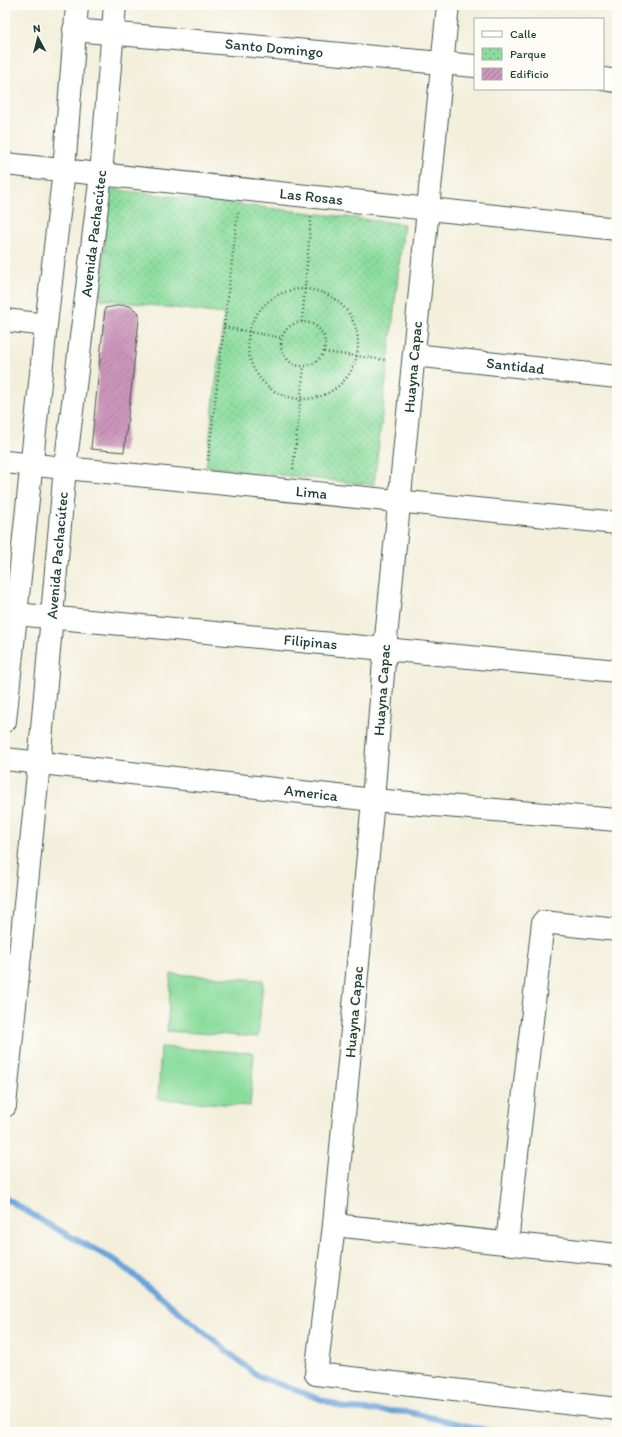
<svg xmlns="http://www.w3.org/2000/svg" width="622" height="1437" font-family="Itim,sans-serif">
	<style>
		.park { fill: url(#park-dots); stroke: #548c68 }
		.garden { fill: #8adc9c; stroke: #548c68 }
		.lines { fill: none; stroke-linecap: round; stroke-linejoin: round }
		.stream { stroke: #6aa3d9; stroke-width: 6 }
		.building { fill: url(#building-hatch) }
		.minor-casing { stroke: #3f584d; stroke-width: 24 }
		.path { stroke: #3f584d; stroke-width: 2.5; stroke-dasharray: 1 3; stroke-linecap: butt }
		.minor { stroke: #fff; stroke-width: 22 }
		.labels { text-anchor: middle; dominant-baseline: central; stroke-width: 3; stroke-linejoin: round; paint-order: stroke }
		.street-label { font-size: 15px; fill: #1f3d34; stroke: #fdfcf7 }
	</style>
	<defs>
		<pattern id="park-dots" width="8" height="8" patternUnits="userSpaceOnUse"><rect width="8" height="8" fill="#8adc9c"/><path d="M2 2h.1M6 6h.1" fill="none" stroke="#70b480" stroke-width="1.8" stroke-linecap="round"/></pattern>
		<pattern id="building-hatch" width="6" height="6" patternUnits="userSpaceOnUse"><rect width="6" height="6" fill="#cc96bb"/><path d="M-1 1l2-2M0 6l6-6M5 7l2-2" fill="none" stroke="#a57c99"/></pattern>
	</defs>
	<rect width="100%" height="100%" fill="#fdfcf7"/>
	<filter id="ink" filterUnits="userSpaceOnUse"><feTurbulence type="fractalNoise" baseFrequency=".025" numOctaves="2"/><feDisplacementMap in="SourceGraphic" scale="8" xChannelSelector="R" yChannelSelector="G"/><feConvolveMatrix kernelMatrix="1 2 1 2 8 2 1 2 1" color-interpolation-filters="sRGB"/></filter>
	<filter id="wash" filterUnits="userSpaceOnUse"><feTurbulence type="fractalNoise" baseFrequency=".012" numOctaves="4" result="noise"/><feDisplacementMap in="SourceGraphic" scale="16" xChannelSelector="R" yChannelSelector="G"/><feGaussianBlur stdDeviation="0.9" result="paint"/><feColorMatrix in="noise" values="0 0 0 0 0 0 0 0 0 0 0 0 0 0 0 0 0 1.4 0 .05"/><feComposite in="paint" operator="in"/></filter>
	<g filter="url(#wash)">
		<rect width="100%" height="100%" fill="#f3efdb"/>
		<path class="park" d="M 109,189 L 404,224 L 374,485 L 206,467 L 224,314 L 100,299 Z"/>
		<path class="garden" d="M 171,974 L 263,980 L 258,1037 L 167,1031 Z
			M 161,1047 L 254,1053 L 250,1106 L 158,1099 Z"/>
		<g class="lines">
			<path class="stream" d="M 5,1198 L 51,1226 L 118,1262 L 259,1377 L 348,1409 L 408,1412 L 493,1432"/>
		</g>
		<g id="blocks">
			<path class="building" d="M 123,305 L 130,306 L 139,313 L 139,320 L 124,452 L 91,449 L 105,308 Z"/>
		</g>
	</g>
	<g filter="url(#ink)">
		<use href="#blocks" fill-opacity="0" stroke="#3f584d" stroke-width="1"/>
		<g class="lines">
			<g class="minor-casing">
				<g id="minor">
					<path d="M 448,5 L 385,648 L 373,800 L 334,1225 L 316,1374 L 617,1409"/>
					<path id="s1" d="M 74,30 L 475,66"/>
					<path d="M 603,79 L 617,81"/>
					<path id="s2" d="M 5,164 L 617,229"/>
					<path d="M 5,320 L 46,325"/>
					<path id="s3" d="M 414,355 L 617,377"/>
					<path id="s4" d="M 5,462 L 617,523"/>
					<path id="s5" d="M 5,613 L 617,671"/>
					<path d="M 5,721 L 46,325 L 64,170 L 77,5"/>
					<path id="s6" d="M 5,759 L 373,800 L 617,820"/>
					<path id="s7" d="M 5,1106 L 39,763 L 65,468 L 101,174 L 115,5"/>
					<path d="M 334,1225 L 617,1255"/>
					<path d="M 507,1243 L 543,922 L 617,930"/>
				</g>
			</g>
			<path class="path" d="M248 344a55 55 0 1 1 110 0a55 55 0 1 1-110 0Z
				M281 344a22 22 0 1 1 44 0a22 22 0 1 1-44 0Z
				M 302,322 L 311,217
				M 224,327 L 282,338
				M 324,352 L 386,360
				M 208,460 L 238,211
				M 293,469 L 304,366"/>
			<use href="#minor" class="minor"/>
		</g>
	</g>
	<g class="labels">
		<g class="street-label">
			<text stroke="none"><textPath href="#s1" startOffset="201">Santo Domingo</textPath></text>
			<text stroke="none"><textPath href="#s2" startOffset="308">Las Rosas</textPath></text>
			<text stroke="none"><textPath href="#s7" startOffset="877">Avenida Pachacútec</textPath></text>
			<text stroke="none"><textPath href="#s3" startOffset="102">Santidad</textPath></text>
			<text transform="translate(413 367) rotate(-85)">Huayna Capac</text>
			<text stroke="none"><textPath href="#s4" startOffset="308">Lima</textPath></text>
			<text stroke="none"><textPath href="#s7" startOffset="553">Avenida Pachacútec</textPath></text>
			<text stroke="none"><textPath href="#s5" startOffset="307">Filipinas</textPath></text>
			<text transform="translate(382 690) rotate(-86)">Huayna Capac</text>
			<text stroke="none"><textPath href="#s6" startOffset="308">America</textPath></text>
			<text transform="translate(354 1012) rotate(-85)">Huayna Capac</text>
		</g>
	</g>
	<rect width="622" height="1437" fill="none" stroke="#fdfcf7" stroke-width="20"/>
	<rect x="474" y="18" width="130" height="72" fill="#fdfcf7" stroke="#a4b0a9"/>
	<rect x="482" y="31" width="20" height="6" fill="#ffffff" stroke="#a4b0a9"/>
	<text x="510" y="38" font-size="12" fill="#1f3d34">Calle</text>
	<rect x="482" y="48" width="20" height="12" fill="url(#park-dots)" stroke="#a4b0a9"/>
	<text x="510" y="58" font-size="12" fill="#1f3d34">Parque</text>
	<rect x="482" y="68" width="20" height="12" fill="url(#building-hatch)" stroke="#a4b0a9"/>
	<text x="510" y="78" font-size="12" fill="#1f3d34">Edificio</text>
	<g transform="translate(38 38) rotate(353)" stroke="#fdfcf7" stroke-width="3" paint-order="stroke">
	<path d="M0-3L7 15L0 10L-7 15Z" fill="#1f3d34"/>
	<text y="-6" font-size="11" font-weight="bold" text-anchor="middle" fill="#1f3d34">N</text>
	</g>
</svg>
